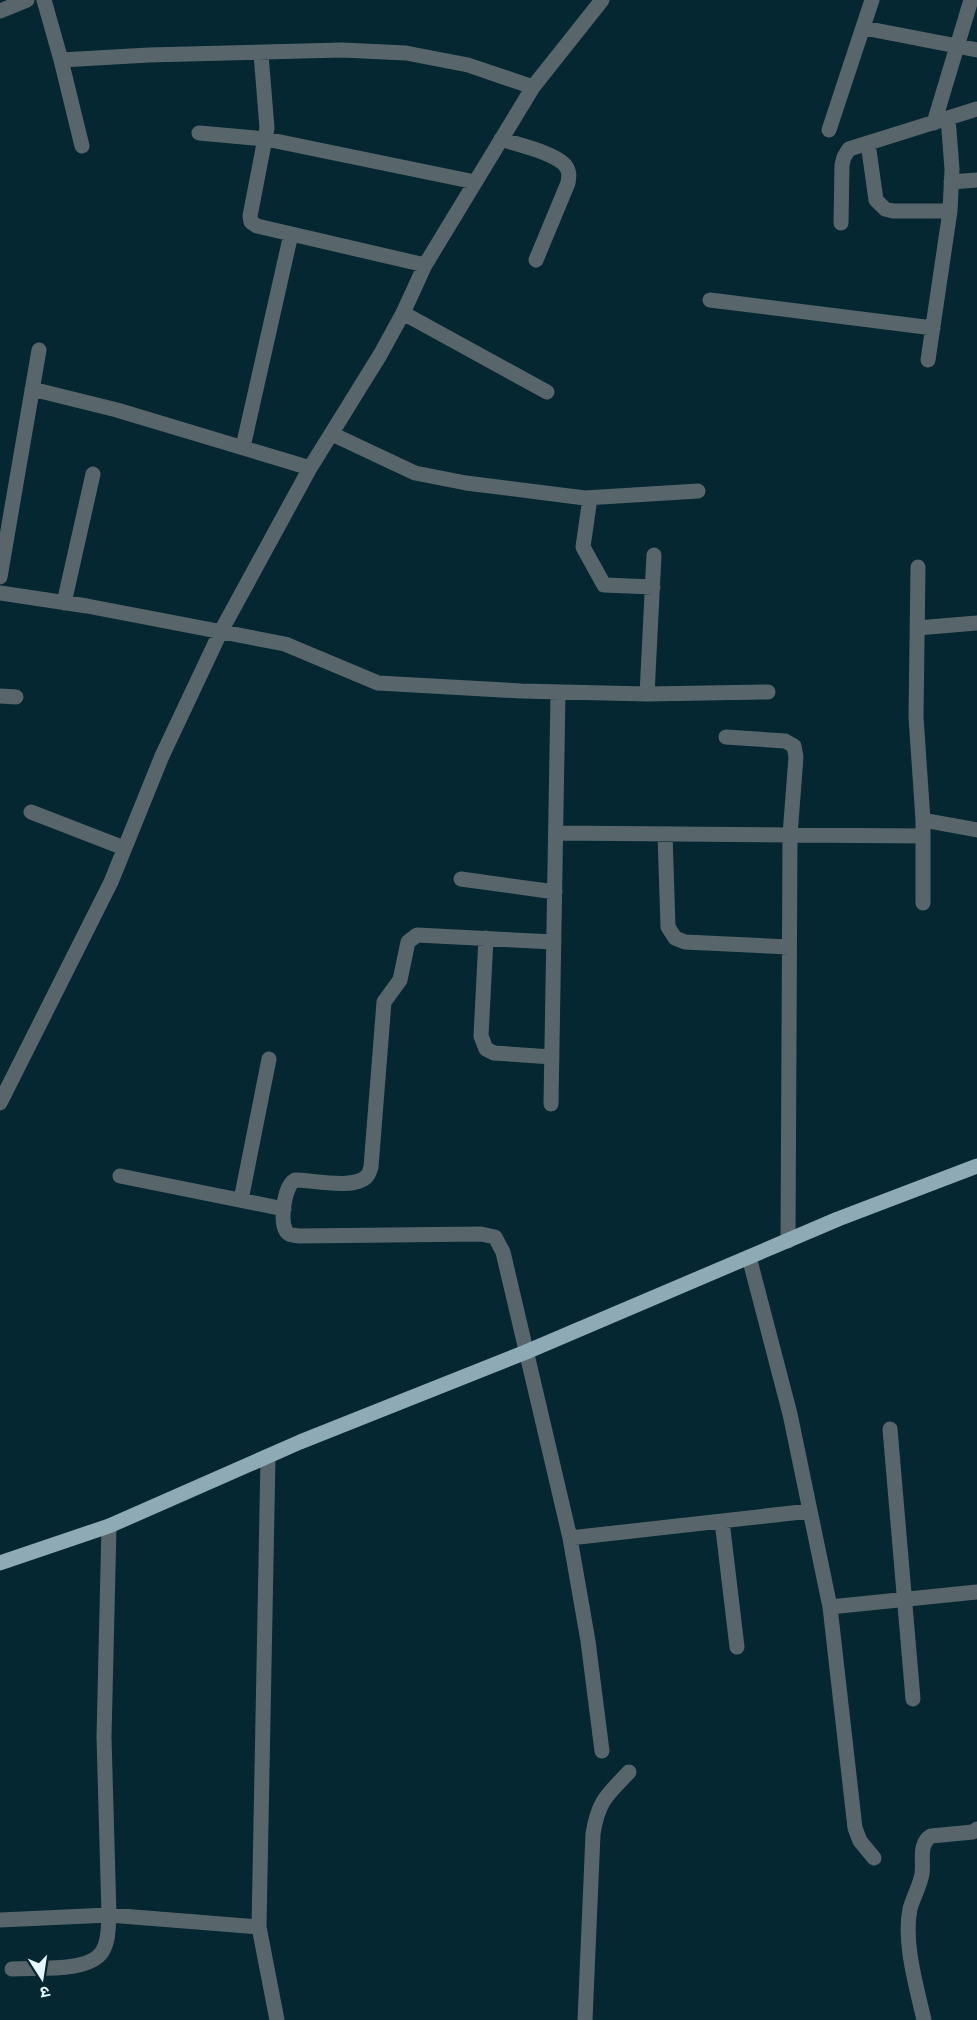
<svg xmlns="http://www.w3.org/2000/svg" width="977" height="2020" font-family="'Crimson Pro','Noto Sans Devanagari',serif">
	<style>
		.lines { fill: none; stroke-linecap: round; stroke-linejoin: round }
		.minor { stroke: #58666b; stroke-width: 15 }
		.major { stroke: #8daab5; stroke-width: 15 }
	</style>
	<rect width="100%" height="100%" fill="#042731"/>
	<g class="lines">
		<path class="minor" d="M 44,0 L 61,60 L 149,55 L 342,50 L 406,53 L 468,65 L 533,87
			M 0,11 L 27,0
			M 864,28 L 977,50
			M 261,54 L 267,128 L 250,216 L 251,222 L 257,226 L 425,265
			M 61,60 L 82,146
			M 934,123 L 971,0
			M 829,130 L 872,0
			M 199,133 L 266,139 L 475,182
			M 501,139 C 518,145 553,152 565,165 C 570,171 569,177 568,183 L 536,260
			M 868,143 L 876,200 L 885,209 L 893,211 L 950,211 L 952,169 L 948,118
			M 951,182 L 977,180
			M 841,223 L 842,165 L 844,157 L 849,149 L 977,109
			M 710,300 L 933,328
			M 403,313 L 547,392
			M 928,360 L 950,211
			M 32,389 L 117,410 L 310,468
			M 332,434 L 415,473 L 466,483 L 585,498 L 698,491
			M 243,447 L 291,234
			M 590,498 L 583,547 L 604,585 L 653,587
			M 918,567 L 916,717 L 923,820 L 923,903
			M 0,577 L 39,350
			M 0,593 L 87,606 L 285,644 L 378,683 L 521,691 L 647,694 L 768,692
			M 64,603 L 93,474
			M 917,628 L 977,623
			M 647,694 L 654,555
			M 0,696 L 16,697
			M 726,737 L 785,741 L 794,746 L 796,757 L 790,835 L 788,1241
			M 31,812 L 124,848
			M 923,820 L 977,830
			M 556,833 L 923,836
			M 665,834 L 668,927 L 675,938 L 685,942 L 789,947
			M 461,879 L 555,892
			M 486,938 L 481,1036 L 486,1049 L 494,1053 L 552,1057
			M 554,942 L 417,935 L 408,942 L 400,980 L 384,1002 L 371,1167 C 370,1170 369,1174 367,1176 C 355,1190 312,1180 295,1180 C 284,1186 280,1220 286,1231 C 289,1236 294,1235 299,1236 L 481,1234 L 495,1237 L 503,1252 L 570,1538 L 588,1641 L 602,1751
			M 0,1103 L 111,882 L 162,756 L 220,633 L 310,468 L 380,355 L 403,313 L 425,265 L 533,87 L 602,0
			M 551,1104 L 558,692
			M 120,1176 L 284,1209
			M 241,1200 L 269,1059
			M 749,1257 L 790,1414 L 830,1607 L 855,1828 L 860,1841 L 874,1858
			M 890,1429 L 913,1699
			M 722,1521 L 737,1647
			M 109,1526 L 104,1737 L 109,1915 L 259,1927 L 277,2020
			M 570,1538 L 810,1511
			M 830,1607 L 977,1592
			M 0,1920 L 109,1915 C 108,1927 109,1941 102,1952 C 88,1973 35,1967 12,1969
			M 259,1927 L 268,1457
			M 585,2020 L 593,1834 C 598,1801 607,1795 629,1772
			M 924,2020 C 917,1988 903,1943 910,1909 C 913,1897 920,1886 922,1874 C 924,1861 918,1844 931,1836 L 973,1832 L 977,1829"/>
		<path class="major" d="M 0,1563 L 109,1526 L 300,1442 L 526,1352 L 838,1219 L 977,1166"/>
	</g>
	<g transform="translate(42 1978) rotate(168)" stroke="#042731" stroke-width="4.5" paint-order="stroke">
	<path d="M0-4.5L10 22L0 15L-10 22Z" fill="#e6f8ff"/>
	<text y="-9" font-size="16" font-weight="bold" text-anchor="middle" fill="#e6f8ff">उ</text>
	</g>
</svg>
